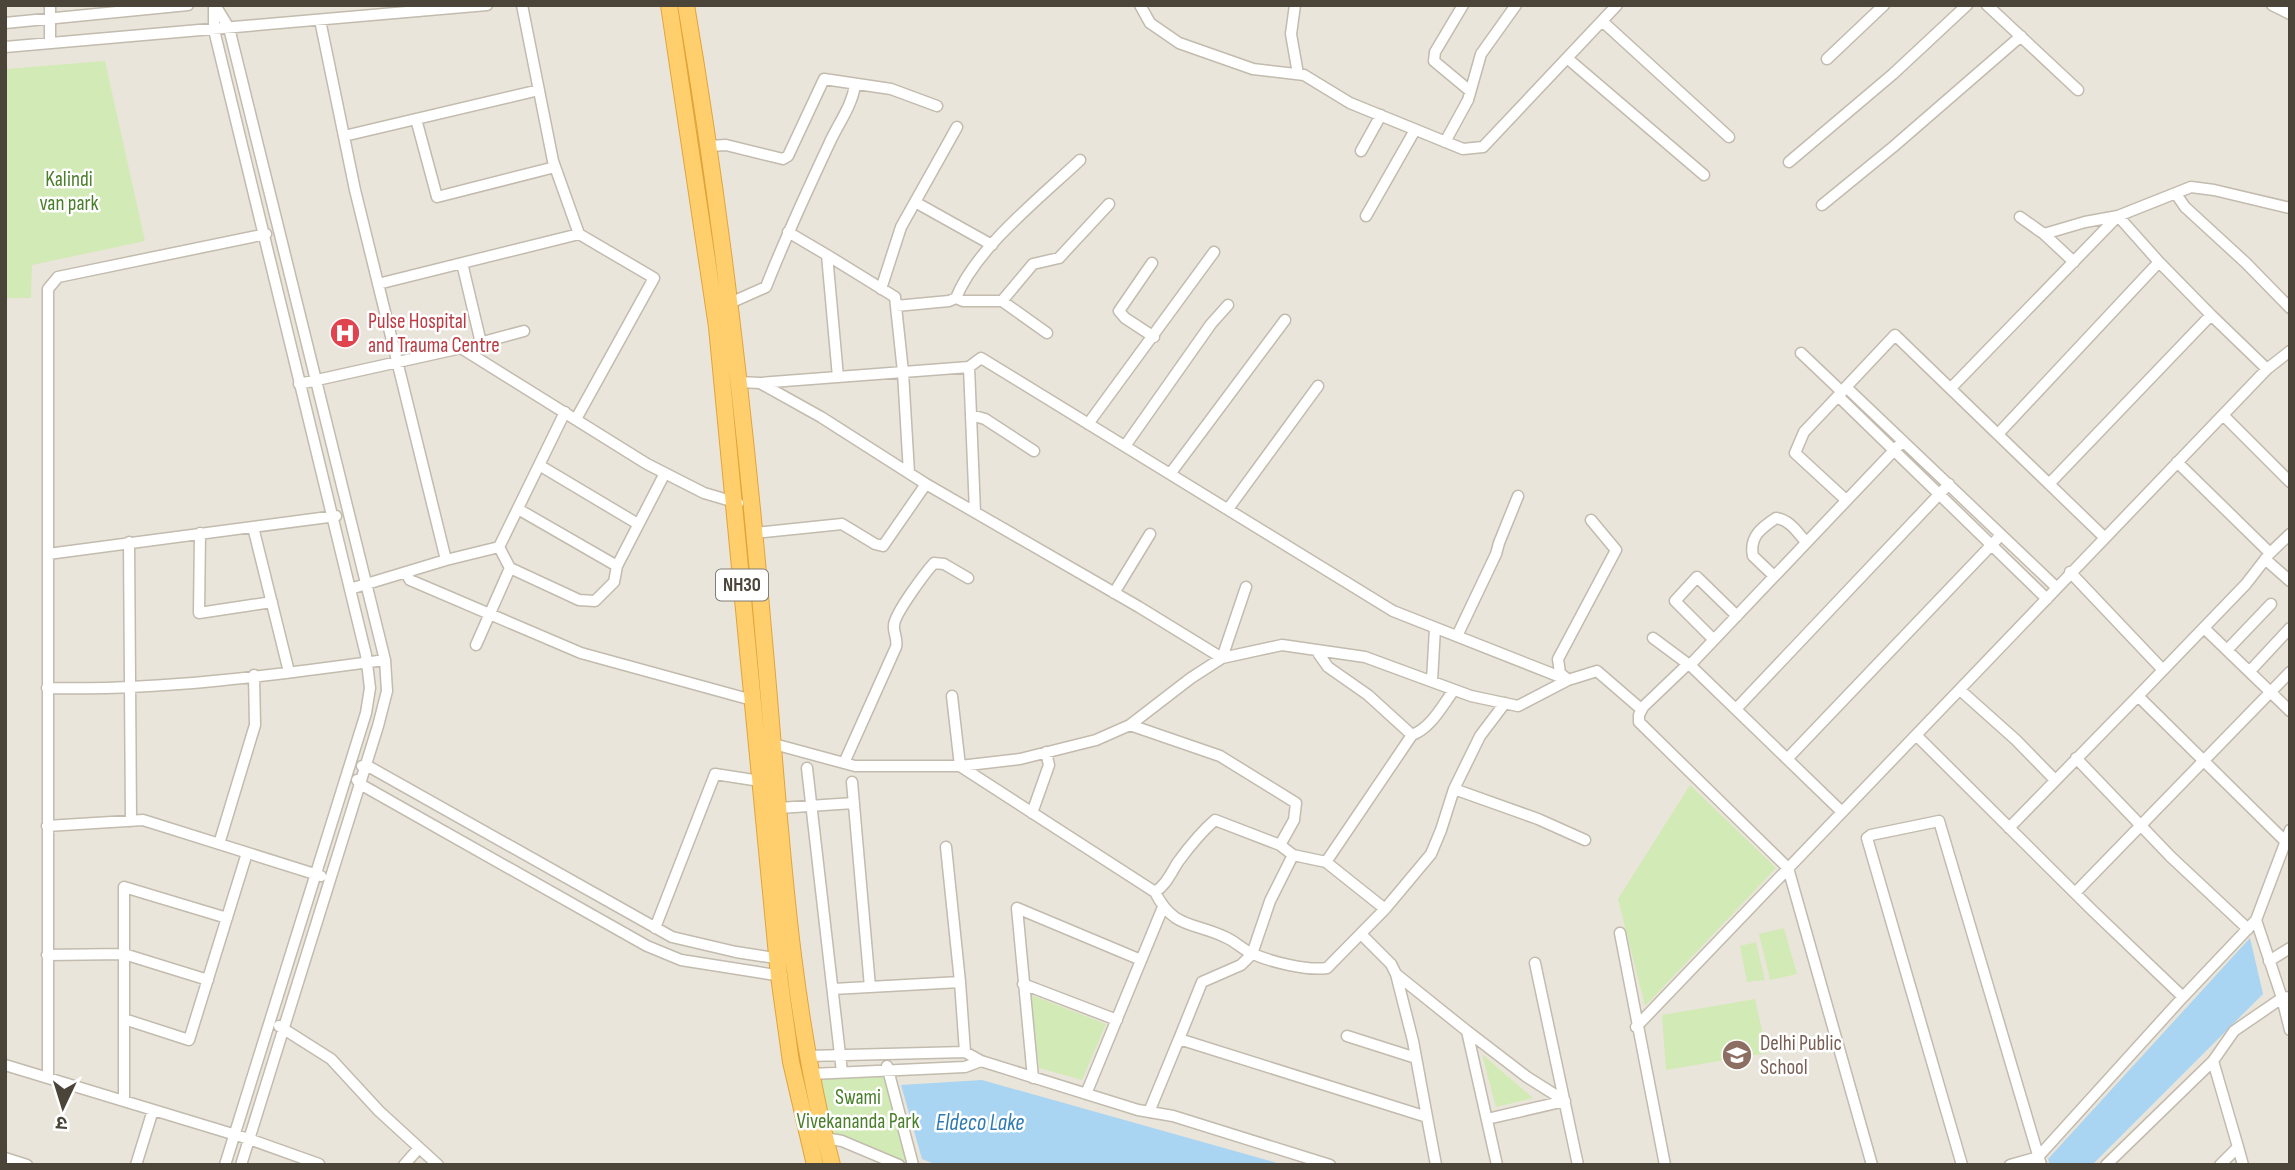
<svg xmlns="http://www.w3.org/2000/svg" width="2295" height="1170" font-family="'Sofia Sans Condensed','Noto Sans Devanagari',sans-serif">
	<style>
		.residential { fill: #eae5da }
		.green { fill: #d2eab5 }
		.water { fill: #a9d4f2 }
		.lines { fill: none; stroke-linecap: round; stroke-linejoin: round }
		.minor-casing { stroke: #c2bbae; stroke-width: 13 }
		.highway-casing { stroke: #e0a43c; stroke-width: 18 }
		.minor { stroke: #fff; stroke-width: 10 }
		.highway { stroke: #ffcf6e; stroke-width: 16 }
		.labels { text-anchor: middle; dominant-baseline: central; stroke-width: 5; stroke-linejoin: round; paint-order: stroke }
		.shield { fill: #fff; stroke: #817c74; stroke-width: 2 }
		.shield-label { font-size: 19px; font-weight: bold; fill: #4b4439 }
		.park-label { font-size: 21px; fill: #4a7f2a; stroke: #fff }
		.health-label { font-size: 21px; fill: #be3a42; stroke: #fff; text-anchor: start }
		.education-label { font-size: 21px; fill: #785e54; stroke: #fff; text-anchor: start }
		.water-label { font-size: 23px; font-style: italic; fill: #2e7ab2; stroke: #fff }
	</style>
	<rect width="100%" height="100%" fill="#f6f3ec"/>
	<path class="residential" d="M 5,5 L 2290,5 L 2290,1165 L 5,1165 Z"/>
	<path class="green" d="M 105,61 L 145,241 L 32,265 L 31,298 L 5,298 L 5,69 Z
		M 1690,785 L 1776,868 L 1645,1006 L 1618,899 Z
		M 1784,928 L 1797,974 L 1770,980 L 1759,934 Z
		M 1756,942 L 1765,980 L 1747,982 L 1740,946 Z
		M 1031,995 L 1106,1024 L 1082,1080 L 1039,1068 Z
		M 1755,999 L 1767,1053 L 1666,1070 L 1662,1015 Z
		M 1482,1054 L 1533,1098 L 1496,1107 Z
		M 884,1076 L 908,1164 L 828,1134 L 816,1078 Z"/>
	<path class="water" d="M 2250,938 L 2263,994 L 2092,1165 L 2050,1165 L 2048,1159 Z
		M 982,1080 L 1284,1165 L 937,1165 L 922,1159 L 901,1085 Z"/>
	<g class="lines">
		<g class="minor-casing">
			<path id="minor" d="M 50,5 L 50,43
				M 214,5 L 214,30 L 366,655 L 370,688 L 366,713 L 225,1165
				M 215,5 L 229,28 L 385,660 L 387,691 L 378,726 L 241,1165
				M 522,5 L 553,161 L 579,234
				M 1140,5 L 1150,23 L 1179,43 L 1253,69 L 1304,75 L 1350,103 L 1463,149 L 1483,147 L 1617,5
				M 1295,5 L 1291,34 L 1298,74
				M 1463,5 L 1435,52 L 1434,61 L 1470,91
				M 1987,5 L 2078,90
				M 2272,5 L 2290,14
				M 320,20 L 355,190 L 446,560
				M 1602,21 L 1729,137
				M 5,23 L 188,5
				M 5,47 L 487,5
				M 1567,58 L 1704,175
				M 1827,59 L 1884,5
				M 416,119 L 437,197 L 555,167
				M 344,136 L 539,90
				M 1445,142 L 1468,100 L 1481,54 L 1516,5
				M 708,146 L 726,145 L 783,159 L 788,156 L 824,79 L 891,89 L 937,106
				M 1361,151 L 1381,115
				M 1789,162 L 1893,74 L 1967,5
				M 2176,194 L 2185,207 L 2246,263 L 2290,308
				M 915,202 L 992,245
				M 1822,205 L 1893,147 L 2021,36
				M 1366,216 L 1415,130
				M 2020,217 L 2044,234
				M 788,232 L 827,255
				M 2074,262 L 2044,234 L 2085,222 L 2118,216 L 2191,187 L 2214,190 L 2290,208
				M 462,263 L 481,343
				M 1152,263 L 1119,311 L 1125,318 L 1154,337
				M 378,284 L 579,234 L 654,278 L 576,419
				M 881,289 L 901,227 L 957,127
				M 956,298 C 976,248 1041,197 1080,160
				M 1002,301 L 1033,264 L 1059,258 L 1109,204
				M 730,303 L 766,287 C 785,238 807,191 829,144 C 838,124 852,106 855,85
				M 896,306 L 949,301 L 956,298 L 963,301 L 1002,301 L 1047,333
				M 461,348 L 647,464 L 704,493 L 738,503
				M 1801,353 L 1842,392
				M 969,367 L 981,358 L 1170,474 L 1285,320
				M 838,377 L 827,255 L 895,297 L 903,372 L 909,473
				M 739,382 L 760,383 L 821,417 L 926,484 L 1139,607 L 1222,658
				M 760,383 L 969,367 L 975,512
				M 299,384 L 461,348 L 524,331
				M 1846,387 L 1838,396 L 2047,599
				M 1951,388 L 2118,216 L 2159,262
				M 1838,396 L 1804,432 L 1795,453 L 1846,500
				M 971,415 L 985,419 L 1034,451
				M 2223,415 L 2290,482
				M 1088,424 L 1214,252
				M 1998,434 L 2159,262 L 2211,315
				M 1125,446 L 1211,324 L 1228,305
				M 539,465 L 638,524
				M 1170,474 L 1393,611 L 1568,680
				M 2049,484 L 2211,315 L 2267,369
				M 518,509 L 617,566
				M 1228,509 L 1318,386
				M 253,527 L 289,672
				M 200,533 L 199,613 L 272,602
				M 755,533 L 842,524 L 875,544 L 883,546 L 926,484
				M 129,542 L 131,821
				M 2270,553 L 2290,534
				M 48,554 L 336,516
				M 2265,559 L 2290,581
				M 510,568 L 579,600 L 595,601 L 614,582 L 617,566 L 665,473
				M 2070,572 L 2163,670
				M 406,573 L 410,580 L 581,653 L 752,700
				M 1774,576 L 1753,556 C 1749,537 1761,528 1776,518 C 1790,520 1797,532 1806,542
				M 2056,587 L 1846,387 L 1895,335 L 2104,537
				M 350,589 L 446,560 L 499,547 L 565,412
				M 1114,593 L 1150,534
				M 2204,628 L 2290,711
				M 1457,636 L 1496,554 L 1499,543 L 1518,496
				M 1653,638 L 1688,664
				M 1714,640 L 1675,601 L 1697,577 L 1737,616
				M 476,645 L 510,568 L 499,547
				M 2228,649 L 2271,604
				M 1316,650 L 1328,667 L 1368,695 L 1412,735
				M 1222,658 L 1246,587
				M 1690,665 L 1688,664 L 1643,707 L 1639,715 L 1639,722 L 1788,868 L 1872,1165
				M 2250,671 L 2290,628
				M 1566,678 L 1560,673 L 1558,659 L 1616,550 L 1591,520
				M 1432,681 L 1435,628
				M 47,688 C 160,691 274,675 385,660
				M 1960,690 L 2016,740 L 2055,780
				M 952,696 L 960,766 L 1155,892 C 1166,885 1171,873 1178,862 C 1189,847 1201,832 1215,820 L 1280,845 L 1293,855 L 1326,862 L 1385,909
				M 2138,696 L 2246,584 L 2270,553 L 2177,462
				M 1736,709 L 1949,484
				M 1130,725 L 1220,756 L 1296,803 L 1294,820 L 1280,845
				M 1916,735 L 2093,911 L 2183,997
				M 774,744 L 855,766 L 960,766 L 1020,759 L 1096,740 L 1130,725 L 1191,678 L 1222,658 L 1282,645 L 1365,657 L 1471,696 L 1518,706 L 1568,680 L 1597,671 L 1641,709
				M 2076,758 L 2171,857 L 2248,929
				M 1787,759 L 2001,535
				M 844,763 L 896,647 C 898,638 893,633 894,625 C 895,613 925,573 934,563 L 944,564 L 968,578
				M 362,766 L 366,765 L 672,937 L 736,952 L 781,959
				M 807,768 L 842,1072
				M 357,780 L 360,784 L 647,946 L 681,960 L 782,976
				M 852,782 L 870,987
				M 1454,789 L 1538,819 L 1585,840
				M 779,808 L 854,803
				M 1842,812 L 1690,665 L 1903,441
				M 1032,813 L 1049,765 L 1046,752
				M 47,826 L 143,820 L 321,876
				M 2009,828 L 2138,696 L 2285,841
				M 2290,830 L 2256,920 L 2282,998 L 2290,1030
				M 219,844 L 255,725 L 254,675
				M 946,847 L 960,982 L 965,1052
				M 1293,855 L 1270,901 L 1252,954 L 1241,965 L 1202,982 L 1179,1039 L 1427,1117 L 1436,1165
				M 1326,862 L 1412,735 C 1431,728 1442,706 1454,690
				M 1155,892 C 1173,929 1194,922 1225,937 C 1235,941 1243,950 1253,954 C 1272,962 1307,971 1327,968 L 1385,909 L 1431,854 L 1441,830 L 1454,789 L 1480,736 L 1505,703
				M 2075,893 L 2290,672
				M 655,928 L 715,774 L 760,781
				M 1620,933 L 1665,1165
				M 1361,934 L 1391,964 L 1396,974 L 1413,1041 L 1427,1117
				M 47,955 L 124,954 L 208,980
				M 2269,961 L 2290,948
				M 1535,963 L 1578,1165
				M 1396,974 L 1467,1031 L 1497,1165
				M 1023,984 L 1117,1020
				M 833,989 L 960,982
				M 124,1019 L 189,1040 L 247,853
				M 279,1026 L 331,1059 L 379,1111 L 438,1165
				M 1636,1027 L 2267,369 L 2290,351
				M 1467,1031 L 1527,1077 L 1565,1101 L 1487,1119
				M 1347,1036 L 1416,1058
				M 807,1056 L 965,1052 L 981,1061 L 1138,1110 L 1173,1116 L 1330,1165
				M 2213,1061 L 2234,1031 L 2282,998 L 2290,997
				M 5,1065 L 249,1139 L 319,1164
				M 887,1066 L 913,1165
				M 811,1074 L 965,1067 L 981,1061
				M 48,1078 L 48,289 L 58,277 L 266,234
				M 1033,1078 L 1017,908 L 1141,960
				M 1086,1094 L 1163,907
				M 124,1101 L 124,887 L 227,918
				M 1149,1112 L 1179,1039
				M 825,1138 L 842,1141 L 899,1165
				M 2238,1147 L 2243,1165
				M 5,1158 L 27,1165
				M 136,1165 L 153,1110
				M 404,1165 L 419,1148
				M 1962,1165 L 1867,838 L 1871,835 L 1939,821 L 2041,1165
				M 2010,1165 L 2038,1157 L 2183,997 L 2256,920
				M 2106,1165 L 2213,1061 L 2238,1147 L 2220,1165"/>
		</g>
		<g class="highway-casing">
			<path id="highway" d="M 669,5 L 717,327 L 779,976 L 791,1062 L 815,1165
				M 686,5 C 722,216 746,428 764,641 C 780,814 787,996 832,1165"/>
		</g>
		<use href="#minor" class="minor"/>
		<use href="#highway" class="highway"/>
	</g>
	<defs>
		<g id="hospital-disc" transform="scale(1.575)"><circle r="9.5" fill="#e0444e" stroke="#fff"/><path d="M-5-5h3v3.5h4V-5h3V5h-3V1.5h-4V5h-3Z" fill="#fff"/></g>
		<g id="school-disc" transform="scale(1.575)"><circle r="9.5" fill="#8d6e63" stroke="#fff"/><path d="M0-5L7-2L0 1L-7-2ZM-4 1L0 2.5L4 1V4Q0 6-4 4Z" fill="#fff"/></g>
	</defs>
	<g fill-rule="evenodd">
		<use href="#hospital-disc" x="345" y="333"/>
		<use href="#school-disc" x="1737" y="1055"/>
	</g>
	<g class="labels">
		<rect class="shield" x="716" y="569.5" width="52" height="31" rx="5"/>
		<g class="shield-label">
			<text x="742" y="585">NH30</text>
		</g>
		<g class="park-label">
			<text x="69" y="179">Kalindi<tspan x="69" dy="24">van park</tspan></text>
			<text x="858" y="1097">Swami<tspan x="858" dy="24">Vivekananda Park</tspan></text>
		</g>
		<g class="health-label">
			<text x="368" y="321">Pulse Hospital<tspan x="368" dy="24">and Trauma Centre</tspan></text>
		</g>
		<g class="education-label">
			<text x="1760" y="1043">Delhi Public<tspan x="1760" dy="24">School</tspan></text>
		</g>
		<g class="water-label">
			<text x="980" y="1123">Eldeco Lake</text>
		</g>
	</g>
	<rect width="2295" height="1170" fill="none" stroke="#4b4439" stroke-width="14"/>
	<g transform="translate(63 1107) rotate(184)" stroke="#ffffff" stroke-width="5" paint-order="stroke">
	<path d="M0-5L12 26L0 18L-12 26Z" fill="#4b4439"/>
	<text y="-10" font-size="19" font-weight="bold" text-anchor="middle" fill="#4b4439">उ</text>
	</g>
</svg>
